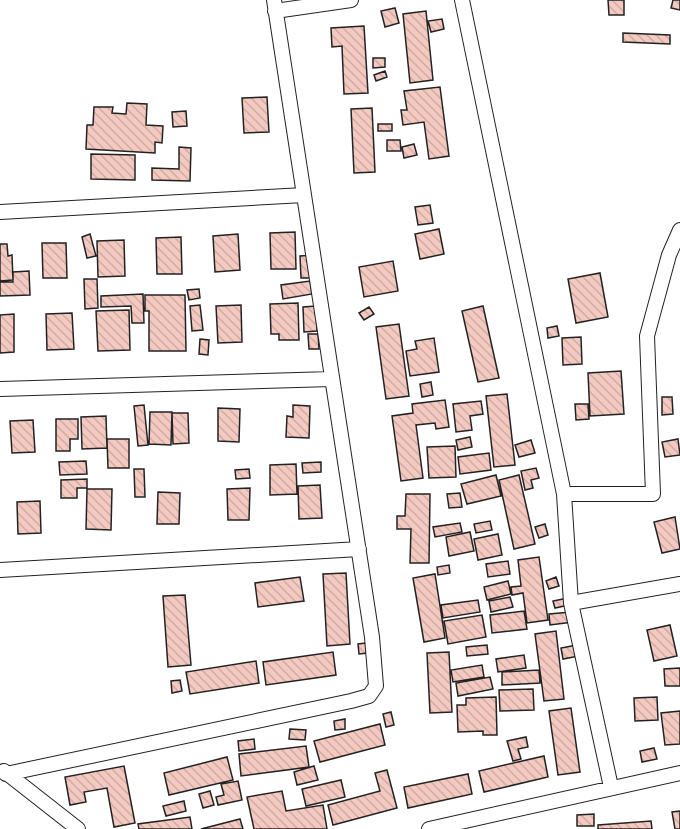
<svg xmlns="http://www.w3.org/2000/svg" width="680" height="829" font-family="'IBM Plex Serif',serif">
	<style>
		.building { fill: url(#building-back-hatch); stroke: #222; stroke-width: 1.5 }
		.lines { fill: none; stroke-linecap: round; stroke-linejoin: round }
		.minor-casing { stroke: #222; stroke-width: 16 }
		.minor { stroke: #fff; stroke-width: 14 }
	</style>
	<defs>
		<pattern id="building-back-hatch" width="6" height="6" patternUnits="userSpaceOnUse" patternTransform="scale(1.5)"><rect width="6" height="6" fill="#f3c9c0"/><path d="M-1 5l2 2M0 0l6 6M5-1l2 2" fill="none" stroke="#d0aca5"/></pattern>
	</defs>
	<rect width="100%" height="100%" fill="#fff"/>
	<path class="building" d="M 608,0 L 624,0 L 624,15 L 609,15 Z
		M 673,0 L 680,0 L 680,10 L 671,8 Z
		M 395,8 L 399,23 L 385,27 L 381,11 Z
		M 426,11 L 433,80 L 410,83 L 403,14 Z
		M 442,19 L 444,29 L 431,32 L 428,21 Z
		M 364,26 L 368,93 L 344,94 L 342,46 L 332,47 L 331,28 Z
		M 623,33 L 670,35 L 670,44 L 623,42 Z
		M 373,58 L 385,58 L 385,67 L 373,68 Z
		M 385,71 L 387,77 L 376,81 L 374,75 Z
		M 440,87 L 449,156 L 429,159 L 424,122 L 403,125 L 401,110 L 407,110 L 404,91 Z
		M 267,97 L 269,132 L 244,133 L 242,98 Z
		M 127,103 L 147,104 L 146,125 L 163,126 L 162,143 L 155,142 L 155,153 L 86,149 L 87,125 L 93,125 L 94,107 L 113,107 L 112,113 L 126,114 Z
		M 372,108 L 375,172 L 354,173 L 351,109 Z
		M 186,111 L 187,126 L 173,127 L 172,112 Z
		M 378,124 L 392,124 L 392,131 L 378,131 Z
		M 387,140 L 400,140 L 401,151 L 387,151 Z
		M 414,144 L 417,155 L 404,158 L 402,147 Z
		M 179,147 L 191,148 L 190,181 L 152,180 L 152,168 L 179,169 Z
		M 91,154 L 135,155 L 135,180 L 91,179 Z
		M 430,205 L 433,223 L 418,225 L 415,207 Z
		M 439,229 L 444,254 L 420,259 L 415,234 Z
		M 295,232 L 296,269 L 271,269 L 270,233 Z
		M 90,234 L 96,256 L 87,258 L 82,237 Z
		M 238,234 L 240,270 L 215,272 L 213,236 Z
		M 181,237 L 182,274 L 157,274 L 156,238 Z
		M 124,240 L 125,276 L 98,277 L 97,241 Z
		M 42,243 L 66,243 L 67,278 L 43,278 Z
		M 0,244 L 7,244 L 8,256 L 12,255 L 13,280 L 0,281 Z
		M 313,255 L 314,278 L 301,278 L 300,256 Z
		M 393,261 L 398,291 L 364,297 L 359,267 Z
		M 29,271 L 30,295 L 0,296 L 0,282 L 13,282 L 13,272 Z
		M 600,273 L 608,317 L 576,323 L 568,279 Z
		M 84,279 L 97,279 L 98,308 L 85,309 Z
		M 310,281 L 312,294 L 283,299 L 281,285 Z
		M 199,289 L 200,298 L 189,300 L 187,290 Z
		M 143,294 L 144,323 L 132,323 L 131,306 L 101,307 L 101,296 Z
		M 145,295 L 185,295 L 186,351 L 149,351 L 149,311 L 145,311 Z
		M 298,303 L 299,340 L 279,340 L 279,334 L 271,334 L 270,304 Z
		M 200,305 L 203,330 L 192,331 L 190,306 Z
		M 241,305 L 242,342 L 218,343 L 216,306 Z
		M 316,306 L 317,331 L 304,332 L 303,307 Z
		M 483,306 L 499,378 L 478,382 L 462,311 Z
		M 369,307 L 374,314 L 364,320 L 359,313 Z
		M 129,310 L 130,350 L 98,351 L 96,311 Z
		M 72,313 L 74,349 L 47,350 L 46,314 Z
		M 14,314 L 14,352 L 0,353 L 0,315 Z
		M 399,324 L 409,396 L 386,399 L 376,327 Z
		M 557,326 L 559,336 L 548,338 L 547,328 Z
		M 308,334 L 318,334 L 319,349 L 309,349 Z
		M 581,337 L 582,364 L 563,365 L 562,338 Z
		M 434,338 L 439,372 L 410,376 L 406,351 L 417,349 L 415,341 Z
		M 200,339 L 209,340 L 208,355 L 199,354 Z
		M 621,371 L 624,414 L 590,416 L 588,373 Z
		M 431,382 L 433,395 L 422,397 L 420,384 Z
		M 507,394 L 515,465 L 494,467 L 486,396 Z
		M 662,397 L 672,397 L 673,414 L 662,415 Z
		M 445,400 L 449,427 L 436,429 L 435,423 L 416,425 L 423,478 L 401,481 L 392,416 L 413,413 L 412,404 Z
		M 481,401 L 483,414 L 470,416 L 472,430 L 456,432 L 453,404 Z
		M 575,404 L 588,404 L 589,419 L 576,420 Z
		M 144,405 L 148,445 L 138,446 L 134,406 Z
		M 293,405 L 310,406 L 309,438 L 286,437 L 287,416 L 293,417 Z
		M 218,408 L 240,409 L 239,442 L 218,441 Z
		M 150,412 L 172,412 L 171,445 L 149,444 Z
		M 172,413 L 188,413 L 189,443 L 173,444 Z
		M 106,416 L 107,448 L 82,449 L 81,417 Z
		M 56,419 L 78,419 L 78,439 L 70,439 L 70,451 L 56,451 Z
		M 33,420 L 35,452 L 12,453 L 10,421 Z
		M 470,437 L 472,447 L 458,450 L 456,440 Z
		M 107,439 L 129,439 L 129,468 L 108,468 Z
		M 678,439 L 680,455 L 665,457 L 662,442 Z
		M 531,440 L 535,453 L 519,457 L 515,445 Z
		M 455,446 L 456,477 L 429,478 L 427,447 Z
		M 489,453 L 491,470 L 460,474 L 458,457 Z
		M 86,461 L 87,474 L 60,475 L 59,462 Z
		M 321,462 L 321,472 L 303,473 L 302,463 Z
		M 296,464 L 297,494 L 270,495 L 270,465 Z
		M 536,468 L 539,478 L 531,480 L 533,488 L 525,490 L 521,471 Z
		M 134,469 L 144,469 L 145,497 L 135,497 Z
		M 249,469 L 250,478 L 236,479 L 235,470 Z
		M 496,475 L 501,496 L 467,504 L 461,484 Z
		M 519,475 L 535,544 L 514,549 L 499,480 Z
		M 87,479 L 87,488 L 77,488 L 77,498 L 61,498 L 61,480 Z
		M 320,485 L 322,518 L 299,519 L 298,486 Z
		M 250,488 L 249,520 L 228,520 L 227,489 Z
		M 87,489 L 112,489 L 111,530 L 86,529 Z
		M 158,492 L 180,493 L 179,524 L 157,524 Z
		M 460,493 L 462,507 L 449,508 L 447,494 Z
		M 406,494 L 430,494 L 429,563 L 410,563 L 411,529 L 397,529 L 397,516 L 405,516 Z
		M 40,501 L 41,533 L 18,534 L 17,502 Z
		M 675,517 L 680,549 L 662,553 L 654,522 Z
		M 490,521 L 492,530 L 476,533 L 474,524 Z
		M 460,523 L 462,532 L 435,537 L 433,527 Z
		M 545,524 L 548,535 L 539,538 L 535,527 Z
		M 470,532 L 474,551 L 449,556 L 446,537 Z
		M 498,534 L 502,555 L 478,560 L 474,539 Z
		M 539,557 L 548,620 L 527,623 L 523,593 L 512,595 L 511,587 L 521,586 L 518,560 Z
		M 508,561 L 510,574 L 488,577 L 486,564 Z
		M 449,565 L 450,573 L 438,575 L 437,567 Z
		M 346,573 L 350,644 L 327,646 L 323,574 Z
		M 435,574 L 445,638 L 424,642 L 413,578 Z
		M 300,577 L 304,601 L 258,607 L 255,583 Z
		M 556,577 L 559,586 L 549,589 L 546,581 Z
		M 508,581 L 511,594 L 487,600 L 484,587 Z
		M 185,595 L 191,665 L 168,667 L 163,596 Z
		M 510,597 L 513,607 L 491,612 L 489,601 Z
		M 568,598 L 569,605 L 555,608 L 553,601 Z
		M 478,600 L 480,612 L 443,618 L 441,605 Z
		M 524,611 L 527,629 L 492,633 L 490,615 Z
		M 571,612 L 573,622 L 550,625 L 549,614 Z
		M 482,615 L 486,637 L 448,644 L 444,621 Z
		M 670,625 L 677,656 L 654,661 L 647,630 Z
		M 556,631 L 564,699 L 544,701 L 535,634 Z
		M 366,643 L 368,653 L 359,654 L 358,644 Z
		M 487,645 L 488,654 L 467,656 L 466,647 Z
		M 577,645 L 579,656 L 563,659 L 561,648 Z
		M 333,652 L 336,675 L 266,685 L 263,662 Z
		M 449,652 L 452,712 L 430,713 L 427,653 Z
		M 524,655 L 526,668 L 498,672 L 496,659 Z
		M 256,661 L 259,683 L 190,694 L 186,672 Z
		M 482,665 L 484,677 L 453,682 L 451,670 Z
		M 680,668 L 680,686 L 665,686 L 664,669 Z
		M 539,670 L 540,683 L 502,685 L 502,672 Z
		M 490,677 L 493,689 L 458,696 L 456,683 Z
		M 180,680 L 182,691 L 172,693 L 171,681 Z
		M 533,689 L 534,710 L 500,711 L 499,690 Z
		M 496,697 L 497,735 L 483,735 L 483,731 L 458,732 L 457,705 L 466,705 L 466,698 Z
		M 657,697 L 658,720 L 635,721 L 634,698 Z
		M 571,708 L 580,772 L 558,775 L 549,711 Z
		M 680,711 L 680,744 L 665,745 L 661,713 Z
		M 391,712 L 394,725 L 386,727 L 383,714 Z
		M 345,719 L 345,729 L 335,730 L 334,721 Z
		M 380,724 L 385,745 L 320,762 L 314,741 Z
		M 290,729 L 306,730 L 305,740 L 289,739 Z
		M 526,737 L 528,747 L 518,749 L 521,759 L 513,761 L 507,741 Z
		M 254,739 L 255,749 L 239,751 L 238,741 Z
		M 306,746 L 309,767 L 241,776 L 239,754 Z
		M 654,748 L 657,759 L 642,762 L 640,751 Z
		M 544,756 L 548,777 L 484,792 L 479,771 Z
		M 227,757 L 233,780 L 169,795 L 164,773 Z
		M 124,766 L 135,823 L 114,827 L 107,788 L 84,792 L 86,802 L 70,805 L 65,777 Z
		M 314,766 L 318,780 L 297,785 L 294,772 Z
		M 387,770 L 397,808 L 333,825 L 328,805 L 380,791 L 375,773 Z
		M 468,774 L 472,794 L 408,808 L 404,787 Z
		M 341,780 L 345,797 L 306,806 L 302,789 Z
		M 238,781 L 242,800 L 218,805 L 216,797 L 224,795 L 221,784 Z
		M 210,791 L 214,805 L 203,808 L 199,794 Z
		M 282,791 L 286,811 L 323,805 L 327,829 L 254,829 L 247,797 Z
		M 184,801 L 186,811 L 166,816 L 163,806 Z
		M 680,811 L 680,829 L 675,829 L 672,812 Z
		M 594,814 L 594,826 L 577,826 L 577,815 Z
		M 190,817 L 192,829 L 139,829 L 138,824 Z
		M 240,819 L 243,829 L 201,829 Z
		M 651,821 L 652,829 L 598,829 L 598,825 Z"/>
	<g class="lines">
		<g class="minor-casing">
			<path id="minor" d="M 462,0 L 564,494 L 571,603 L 611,787
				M 275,11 L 351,0
				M 0,212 L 304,195
				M 0,389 L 332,379
				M 564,494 L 653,494 L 647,336 L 669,255 L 680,230
				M 0,570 L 359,549
				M 571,603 L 680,584
				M 4,771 L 78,829
				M 6,774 L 351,701 L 369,696 L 376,686 L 372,637 L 274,0
				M 429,829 L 680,773"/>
		</g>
		<use href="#minor" class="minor"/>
	</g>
</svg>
